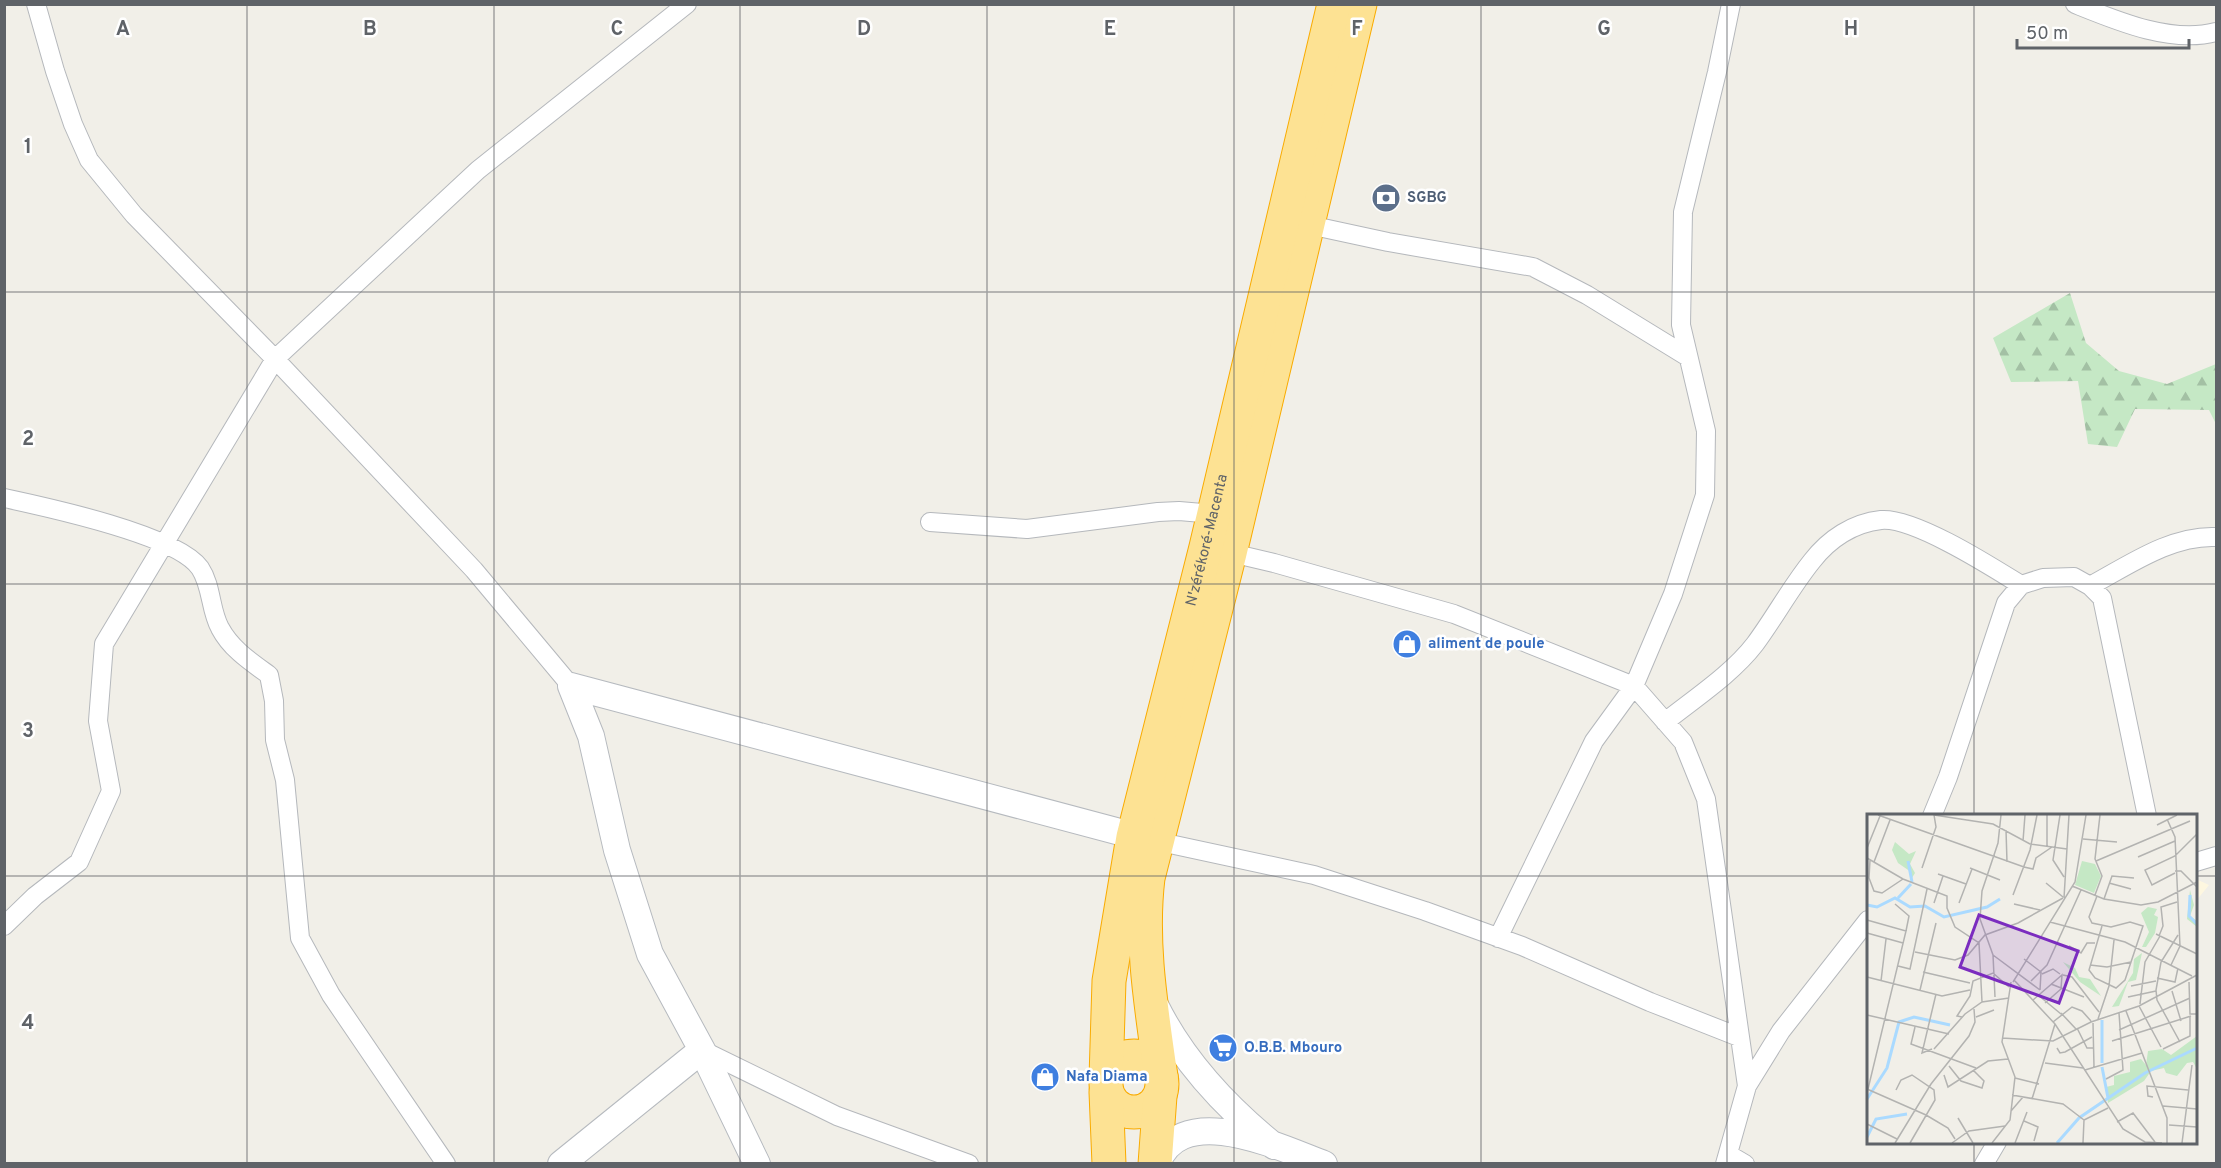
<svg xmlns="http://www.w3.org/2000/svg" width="2221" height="1168" font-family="Overpass,sans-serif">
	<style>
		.commercial { fill: #fef7e0 }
		.forest { fill: url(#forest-firs) }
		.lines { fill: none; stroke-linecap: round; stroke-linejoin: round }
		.street-casing { stroke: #b5b8bc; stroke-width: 20 }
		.secondary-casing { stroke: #b6babf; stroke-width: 28 }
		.highway-casing { stroke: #f9ab00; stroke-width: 35 }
		.street { stroke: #fff; stroke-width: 18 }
		.secondary { stroke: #fff; stroke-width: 26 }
		.highway { stroke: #fde293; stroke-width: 33 }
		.grid { fill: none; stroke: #5f6368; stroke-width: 1.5; stroke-opacity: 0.55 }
		.labels { text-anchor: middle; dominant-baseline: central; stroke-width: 5; stroke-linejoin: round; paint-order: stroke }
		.service-label { font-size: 15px; font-weight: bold; fill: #4e5e75; stroke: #fff; text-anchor: start }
		.street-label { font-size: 15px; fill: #5f6368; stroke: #fff }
		.shop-label { font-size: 15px; font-weight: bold; fill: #366cbe; stroke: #fff; text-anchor: start }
		.inset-river { fill: none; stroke: #aadaff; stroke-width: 3 }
		.inset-road { fill: none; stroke: #b3b3b1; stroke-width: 1.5 }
		.view { fill: #7b2cbf; fill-opacity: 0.15; stroke: #7b2cbf; stroke-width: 3 }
		.inset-edge { fill: none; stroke: #5f6368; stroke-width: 3 }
		.grid-label { font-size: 20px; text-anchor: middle; font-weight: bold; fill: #5f6368; stroke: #fff; stroke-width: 5; stroke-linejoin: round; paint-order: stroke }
	</style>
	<defs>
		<pattern id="forest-firs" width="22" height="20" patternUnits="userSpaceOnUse" patternTransform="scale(1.5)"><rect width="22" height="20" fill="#c5e8c5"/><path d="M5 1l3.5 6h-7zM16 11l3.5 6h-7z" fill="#a3c0a4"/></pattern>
	</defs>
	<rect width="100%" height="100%" fill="#f1efe8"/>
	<path class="commercial" d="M 2196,879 L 2209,885 L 2196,901 Z"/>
	<path class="forest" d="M 2070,293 L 2086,343 L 2119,371 L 2167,384 L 2216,364 L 2216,424 L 2209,410 L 2135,409 L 2117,447 L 2088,444 L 2078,381 L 2011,382 L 1993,338 Z"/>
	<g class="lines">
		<g class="street-casing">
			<path id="street" d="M 36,4 L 55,71 L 73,124 L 89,160 L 134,215 L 275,359 L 474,570 L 571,686
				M 2075,4 C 2117,21 2171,44 2216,32
				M 1300,223 L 1388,242 L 1533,267 L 1587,295 L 1688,357
				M 4,498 C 46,507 177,535 200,568 C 212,586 210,610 220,628 C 231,649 251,662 269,675 L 274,701 L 275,740 L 285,780 L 300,938 L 331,995 L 446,1164
				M 930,522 L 1027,529 L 1158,512 L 1179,511 L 1214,514
				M 1223,551 L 1274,563 L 1454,614 L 1634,686 L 1683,742 L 1706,799 L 1747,1086
				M 2090,586 C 2129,565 2171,535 2216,537
				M 1665,722 C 1695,698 1732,674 1755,644 C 1775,617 1791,587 1812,561 C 1829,539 1853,523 1881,520 C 1914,517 1992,567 2021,585
				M 1932,816 L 1948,777 L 2006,603 L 2021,585 L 2043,578 L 2074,577 L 2090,586 L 2102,598 L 2147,816
				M 1156,841 L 1314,875 L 1425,911 L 1522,946 L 1650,1002 L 1739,1037
				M 2196,862 L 2216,856
				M 4,926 L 35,896 L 79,862 L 111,791 L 98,721 L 104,644 L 275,359 L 478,170 L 687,4
				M 1498,938 L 1594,741 L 1634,686 L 1673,594 L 1705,495 L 1706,431 L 1681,325 L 1683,212 L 1717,72 L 1731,4
				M 702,1050 L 837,1116 L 969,1164
				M 1728,1154 L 1745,1164
				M 1725,1164 L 1747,1086 L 1781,1031 L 1868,920
				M 1984,1164 L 1997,1142"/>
		</g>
		<g class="secondary-casing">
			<path id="secondary" d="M 571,686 L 1150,840
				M 571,686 L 591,736 L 617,850 L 650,954 L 702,1050 L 757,1164
				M 1155,1005 C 1182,1060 1227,1108 1274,1146
				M 561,1164 L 702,1050
				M 1157,1164 C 1181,1099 1281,1148 1324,1164"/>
		</g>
		<g class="highway-casing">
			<g id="highway">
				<circle cx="1134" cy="1084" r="28"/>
				<path d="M 1161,1077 C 1152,1011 1140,944 1148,878 L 1230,553 L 1360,4"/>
				<path id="s1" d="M 1106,1078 L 1109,981 L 1133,837 L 1206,547 L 1334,4"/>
				<path d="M 1106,1092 L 1109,1164"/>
				<path d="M 1155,1164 L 1160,1096"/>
			</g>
		</g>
		<use href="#street" class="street"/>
		<use href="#secondary" class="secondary"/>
		<use href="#highway" class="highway"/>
	</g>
	<path class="grid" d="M 247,4 L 247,1164M 494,4 L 494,1164M 740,4 L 740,1164M 987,4 L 987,1164M 1234,4 L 1234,1164M 1481,4 L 1481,1164M 1727,4 L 1727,1164M 1974,4 L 1974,816M 4,292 L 2216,292M 4,584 L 2216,584M 4,876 L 1868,876M 2196,876 L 2216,876M 1974,1142 L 1974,1164"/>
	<defs>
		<g id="bank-disc" transform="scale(1.5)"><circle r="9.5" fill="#5c6f8a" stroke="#fff"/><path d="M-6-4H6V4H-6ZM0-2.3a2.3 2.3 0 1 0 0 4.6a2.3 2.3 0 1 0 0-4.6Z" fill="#fff"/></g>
		<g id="shop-disc" transform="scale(1.5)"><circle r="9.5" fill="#3f7fe0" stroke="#fff"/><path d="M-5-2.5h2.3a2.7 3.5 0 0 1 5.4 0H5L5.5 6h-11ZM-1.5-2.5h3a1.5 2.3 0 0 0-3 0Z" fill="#fff"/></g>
		<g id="supermarket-disc" transform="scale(1.5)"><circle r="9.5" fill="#3f7fe0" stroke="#fff"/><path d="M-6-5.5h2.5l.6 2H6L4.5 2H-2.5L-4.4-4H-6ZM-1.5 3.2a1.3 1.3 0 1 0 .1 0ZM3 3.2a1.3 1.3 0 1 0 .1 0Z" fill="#fff"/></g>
	</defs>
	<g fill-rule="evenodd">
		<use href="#bank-disc" x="1386" y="198"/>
		<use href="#shop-disc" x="1407" y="644"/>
		<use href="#supermarket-disc" x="1223" y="1048"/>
		<use href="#shop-disc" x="1045" y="1077"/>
	</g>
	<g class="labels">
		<g class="service-label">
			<text x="1407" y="198">SGBG</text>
		</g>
		<g class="street-label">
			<text stroke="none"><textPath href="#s1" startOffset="549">N'zérékoré-Macenta</textPath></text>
		</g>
		<g class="shop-label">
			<text x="1428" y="644">aliment de poule</text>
			<text x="1244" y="1048">O.B.B. Mbouro</text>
			<text x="1066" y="1077">Nafa Diama</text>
		</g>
	</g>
	<g transform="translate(1867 814)">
		<rect width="330" height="330" fill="#f1efe8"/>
		<path d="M 28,28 L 42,40 L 49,37 L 43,50 L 48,59 L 43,67 L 44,58 L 31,49 L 25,36 ZM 323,76 L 327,91 L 323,102 L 330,107 L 330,113 L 320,105 ZM 330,222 L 330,255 L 326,248 L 320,249 L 310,262 L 299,259 L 297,254 L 284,257 L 277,267 L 241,289 L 239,273 L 247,271 L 247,262 L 263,258 L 263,248 L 274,245 L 279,251 L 281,237 L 295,235 L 304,241 Z" fill="#c5e8c5"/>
		<path d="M 281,93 L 290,95 L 287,101 L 291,103 L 288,119 L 279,133 L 275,133 L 282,118 L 274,99 ZM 275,139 L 269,166 L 261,168 L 252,192 L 245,193 L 266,159 L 267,145 ZM 196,148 L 208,154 L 212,163 L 223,165 L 234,182 L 213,168 Z" fill="#c5e8c5"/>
		<path d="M 215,47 L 228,50 L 234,62 L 227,79 L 208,71 Z" fill="#c5e8c5"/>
		<path class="inset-river" d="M 41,47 L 45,68M 323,81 L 322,102 L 330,110M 31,84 L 44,70M 0,91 L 10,93 L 28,84 L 43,93 L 58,92 L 77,103 L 120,93 L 133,85M 235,249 L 235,206M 235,253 L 241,284M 0,285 L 20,254 L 32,208 L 47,203 L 83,211M 0,323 L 9,305 L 40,300M 190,329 L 212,304 L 278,259 L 330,234"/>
		<path class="inset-road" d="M 11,1 L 157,53 L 166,55 L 169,44 L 185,33M 67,1 L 126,10 L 163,30 L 200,35M 180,1 L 180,33M 193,1 L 186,46 L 197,63M 300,5 L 308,23 L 313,132 L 304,151M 290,11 L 310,1M 139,16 L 140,48M 216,25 L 250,28M 156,27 L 158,1M 0,34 L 13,2M 271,43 L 308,27M 0,44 L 36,65 L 80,82 L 80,94 L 88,113 L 112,129 L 115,188M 3,46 L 2,64 L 7,77 L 15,79 L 36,65M 229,47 L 323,7M 7,48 L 23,6M 55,54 L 69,13 L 67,1M 103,54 L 133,66M 308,57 L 314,57 L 330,73M 308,59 L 285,71 L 278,56 L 308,42 L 330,20M 71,60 L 99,70M 179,69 L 196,83M 242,69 L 264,75M 205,72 L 237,85 L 274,91 L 291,88 L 330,68M 146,81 L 163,36 L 170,1M 228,81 L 235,62 L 228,45 L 233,1M 230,82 L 222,103 L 225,109 L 244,113 L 263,108 L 276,112 L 258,166 L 249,174 L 228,164 L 222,156 L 235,112M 197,84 L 202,1M 237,85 L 245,62 L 267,64M 67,89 L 76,62M 92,89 L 105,55M 28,90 L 42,102 L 39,117M 147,90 L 173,96M 0,106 L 39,117 L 1,275M 183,108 L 258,128 L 325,162M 0,119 L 36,129M 289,120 L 330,140M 311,121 L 294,148 L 289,176 L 290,186 L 313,228M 292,122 L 296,112 L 294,93 L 310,88M 202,132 L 214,139 L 220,129 L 228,129M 48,138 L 88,146 L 101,141 L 118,121 L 151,109 L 196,84M 126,141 L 173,176M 157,145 L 174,158 L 173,176M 223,151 L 240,153 L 264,148M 31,152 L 43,155 L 60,75M 56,158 L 103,169M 175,160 L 186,155 L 193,160M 196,161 L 205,163 L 232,198M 0,163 L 75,182 L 103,176M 290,164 L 308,168 L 311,154M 147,166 L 188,210 L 256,315 L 278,328 L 295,329M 14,167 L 19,125M 164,167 L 180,151 L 214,76M 146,168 L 208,68 L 219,1M 322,168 L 323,200 L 330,200M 184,170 L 217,183M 264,172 L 289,167M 53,176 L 69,109M 305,177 L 314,207M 171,181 L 194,200M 128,183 L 126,141 L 113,105 L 115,77 L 131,29 L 134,1M 261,183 L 289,177M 166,186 L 195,161 L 194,175 L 178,189M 273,190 L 278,148 L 293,122M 272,192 L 294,233M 259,197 L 300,304 L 300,329M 194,199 L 209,215M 0,201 L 82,220M 95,203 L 90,202 L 103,182 L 106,167 L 126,159 L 142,173M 109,203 L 127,196M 231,205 L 242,172 L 247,126M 186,208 L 205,193 L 215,197 L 224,207M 226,209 L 227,253M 48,213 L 44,230 L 109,254M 210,214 L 220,234 L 226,234M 252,216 L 323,184M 135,224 L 186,227 L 224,208 L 272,192 L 330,161M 245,227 L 324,202M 190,234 L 193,239 L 198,238 L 225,223M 65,235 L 55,239 L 69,180M 67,235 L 98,200 L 115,188 L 142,184M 296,235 L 323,222 L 323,203M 178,249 L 216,254M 82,252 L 94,267 L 115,274 L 117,267 L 106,256M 218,256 L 275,239M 77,261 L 81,273 L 121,247 L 141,245M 148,264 L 172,270M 239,265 L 256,256 L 252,199M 0,275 L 59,301 L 81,314 L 88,325M 29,276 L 34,266 L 45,261 L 67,276 L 68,286 L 43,329M 145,281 L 196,290 L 217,306M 286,283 L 281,282 L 280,272 L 321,276M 165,285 L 188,210M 296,292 L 330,295M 144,297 L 156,283M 91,304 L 106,329M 157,307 L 171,313 L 167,327M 250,308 L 266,299 L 288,328M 0,310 L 30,325M 302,311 L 330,313M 28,329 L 64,270 L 102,222 L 108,208 L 107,195M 85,329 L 102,317 L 138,312M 125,329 L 143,306 L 148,263 L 135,228 L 144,168M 148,329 L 160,298M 216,329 L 217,306 L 241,294M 315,329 L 325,251"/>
		<path class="view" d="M 112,101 L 211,137 L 192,189 L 93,153 Z"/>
		<rect width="330" height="330" class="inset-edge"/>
	</g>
	<g class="grid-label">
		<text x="123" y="35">A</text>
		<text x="370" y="35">B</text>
		<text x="617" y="35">C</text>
		<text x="864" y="35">D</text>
		<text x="1110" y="35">E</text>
		<text x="1357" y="35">F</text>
		<text x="1604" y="35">G</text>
		<text x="1851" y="35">H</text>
		<text x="28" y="153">1</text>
		<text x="28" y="445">2</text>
		<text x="28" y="737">3</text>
		<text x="28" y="1029">4</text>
	</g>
	<rect width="2221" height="1168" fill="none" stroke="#5f6368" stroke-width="12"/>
	<path d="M2017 39v9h172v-9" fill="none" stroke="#5f6368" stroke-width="3"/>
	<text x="2026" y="39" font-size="18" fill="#5f6368" stroke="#ffffff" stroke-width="4.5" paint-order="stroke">50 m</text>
</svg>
